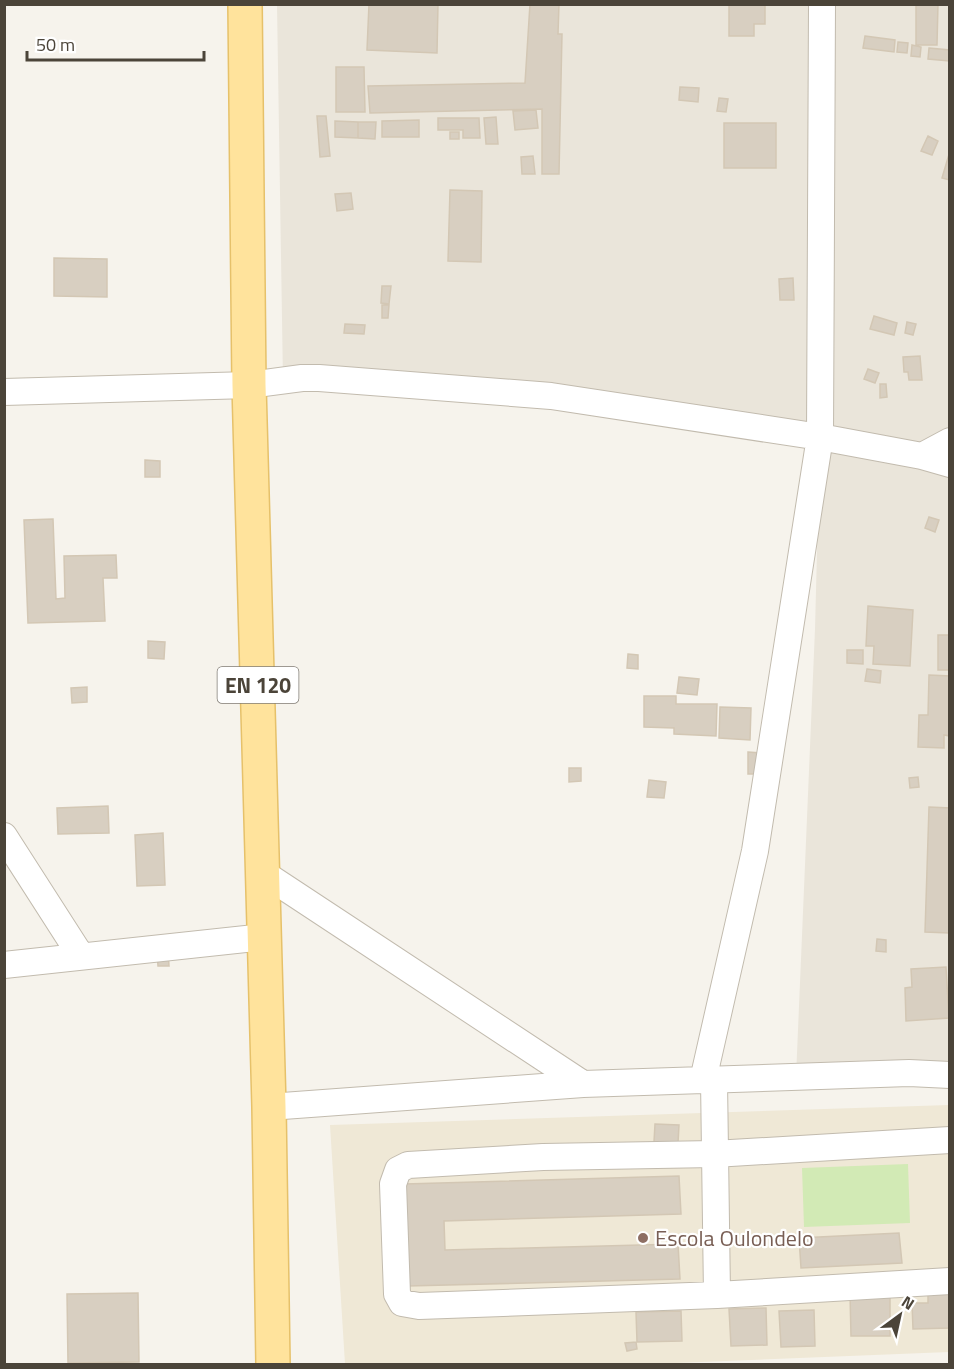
<svg xmlns="http://www.w3.org/2000/svg" width="954" height="1369" font-family="'Titillium Web',sans-serif">
	<style>
		.residential { fill: #eae5da }
		.education { fill: #efe8d6 }
		.green { fill: #d2eab5 }
		.building { fill: #d8cfc1; stroke: #d3c7b4; stroke-width: 1.5 }
		.lines { fill: none; stroke-linecap: round; stroke-linejoin: round }
		.minor-casing { stroke: #c2bbae; stroke-width: 28 }
		.major-casing { stroke: #e6c16a; stroke-width: 36 }
		.minor { stroke: #fff; stroke-width: 26 }
		.major { stroke: #ffe39c; stroke-width: 33 }
		.education-dot { fill: #8d6e63; stroke: #fff; stroke-width: 2 }
		.labels { text-anchor: middle; dominant-baseline: central; stroke-width: 4.5; stroke-linejoin: round; paint-order: stroke }
		.shield { fill: #fff; stroke: #817c74; stroke-width: 1.5 }
		.shield-label { font-size: 21px; font-weight: bold; fill: #4b4439 }
		.education-label { font-size: 22px; fill: #785e54; stroke: #fff; text-anchor: start }
	</style>
	<rect width="100%" height="100%" fill="#f6f3ec"/>
	<path class="residential" d="M 277,5 L 949,5 L 949,1075 L 796,1077 L 815,629 L 820,437 L 551,396 L 283,381 Z"/>
	<path class="education" d="M 949,1105 L 949,1352 L 651,1364 L 345,1364 L 330,1125 Z"/>
	<path class="green" d="M 908,1164 L 910,1223 L 804,1227 L 802,1168 Z"/>
	<path class="building" d="M 369,4 L 438,4 L 437,53 L 367,50 Z
		M 530,4 L 559,4 L 558,34 L 562,34 L 559,174 L 542,174 L 542,109 L 370,113 L 368,86 L 525,83 Z
		M 729,4 L 765,4 L 765,24 L 754,24 L 754,36 L 729,36 Z
		M 916,4 L 938,4 L 937,45 L 916,45 Z
		M 865,36 L 895,40 L 894,52 L 863,48 Z
		M 898,42 L 908,43 L 907,53 L 897,52 Z
		M 912,45 L 921,47 L 920,57 L 911,56 Z
		M 929,48 L 950,50 L 949,61 L 928,59 Z
		M 336,67 L 364,67 L 365,112 L 336,112 Z
		M 680,87 L 699,88 L 698,102 L 679,100 Z
		M 719,98 L 728,99 L 726,112 L 717,111 Z
		M 536,110 L 538,128 L 515,130 L 513,111 Z
		M 317,116 L 326,116 L 330,156 L 320,157 Z
		M 496,117 L 498,144 L 486,144 L 484,118 Z
		M 438,118 L 479,118 L 480,138 L 463,138 L 463,130 L 438,130 Z
		M 419,120 L 419,137 L 382,137 L 382,121 Z
		M 335,121 L 358,122 L 358,138 L 335,137 Z
		M 358,122 L 376,122 L 375,139 L 358,138 Z
		M 724,123 L 776,123 L 776,168 L 724,168 Z
		M 450,132 L 459,132 L 459,139 L 450,139 Z
		M 928,136 L 938,141 L 932,155 L 921,151 Z
		M 950,151 L 950,180 L 942,178 Z
		M 533,156 L 535,174 L 522,174 L 521,157 Z
		M 450,190 L 482,191 L 481,262 L 448,261 Z
		M 351,193 L 353,209 L 337,211 L 335,194 Z
		M 54,258 L 107,259 L 107,297 L 54,296 Z
		M 793,278 L 794,300 L 780,300 L 779,279 Z
		M 382,286 L 391,286 L 389,304 L 381,303 Z
		M 382,305 L 389,305 L 388,318 L 382,318 Z
		M 874,316 L 897,323 L 894,335 L 870,329 Z
		M 907,322 L 916,324 L 913,335 L 905,333 Z
		M 345,324 L 365,325 L 364,334 L 344,333 Z
		M 920,356 L 922,380 L 909,380 L 908,372 L 904,372 L 903,357 Z
		M 868,369 L 879,373 L 875,383 L 864,379 Z
		M 880,384 L 886,384 L 887,397 L 880,398 Z
		M 145,460 L 160,461 L 160,477 L 145,477 Z
		M 929,517 L 939,520 L 935,532 L 925,528 Z
		M 53,519 L 56,599 L 65,598 L 64,556 L 116,555 L 117,578 L 103,578 L 105,621 L 28,623 L 24,520 Z
		M 868,606 L 913,610 L 910,666 L 873,664 L 874,646 L 866,646 Z
		M 938,635 L 950,635 L 950,670 L 938,670 Z
		M 148,641 L 165,642 L 164,659 L 148,658 Z
		M 847,650 L 863,650 L 863,664 L 847,663 Z
		M 628,654 L 638,655 L 638,669 L 627,668 Z
		M 867,669 L 881,671 L 880,683 L 865,681 Z
		M 929,675 L 950,676 L 950,736 L 944,735 L 944,748 L 918,747 L 919,715 L 928,715 Z
		M 679,677 L 699,679 L 697,695 L 677,693 Z
		M 87,687 L 87,702 L 72,703 L 71,688 Z
		M 644,696 L 676,696 L 676,704 L 717,704 L 716,736 L 674,734 L 674,728 L 644,727 Z
		M 720,707 L 751,708 L 750,740 L 719,738 Z
		M 748,752 L 761,753 L 761,774 L 748,774 Z
		M 569,768 L 581,768 L 581,781 L 569,782 Z
		M 918,777 L 919,787 L 910,788 L 909,778 Z
		M 649,780 L 666,782 L 664,798 L 647,797 Z
		M 108,806 L 109,833 L 58,834 L 57,808 Z
		M 929,807 L 950,808 L 949,933 L 925,932 Z
		M 163,833 L 165,885 L 137,886 L 135,835 Z
		M 877,939 L 886,940 L 886,952 L 876,951 Z
		M 157,950 L 168,950 L 169,966 L 158,966 Z
		M 946,967 L 949,1018 L 906,1021 L 905,988 L 912,987 L 911,969 Z
		M 655,1124 L 679,1125 L 678,1143 L 654,1142 Z
		M 679,1176 L 681,1214 L 444,1221 L 445,1250 L 678,1244 L 680,1279 L 408,1286 L 405,1184 Z
		M 899,1233 L 902,1263 L 801,1268 L 799,1238 Z
		M 950,1287 L 950,1328 L 913,1329 L 912,1303 L 928,1303 L 928,1288 Z
		M 138,1293 L 139,1362 L 68,1363 L 67,1294 Z
		M 890,1293 L 890,1336 L 851,1336 L 850,1294 Z
		M 766,1308 L 767,1345 L 731,1346 L 729,1309 Z
		M 814,1310 L 815,1346 L 781,1347 L 779,1311 Z
		M 681,1311 L 682,1341 L 637,1342 L 636,1312 Z
		M 636,1342 L 637,1349 L 627,1351 L 625,1343 Z"/>
	<g class="lines">
		<g class="minor-casing">
			<path id="minor" d="M 4,392 L 249,385 L 302,378 L 319,378 L 551,396 L 820,437 L 922,456 L 950,464
				M 922,456 L 950,441
				M 4,836 L 81,956
				M 263,873 L 583,1084
				M 4,965 L 264,937
				M 703,1080 L 755,851 L 820,437 L 822,4
				M 714,1080 L 717,1295
				M 269,1107 L 583,1084 L 909,1073 L 950,1075
				M 950,1140 L 714,1154 L 543,1157 L 408,1165 L 398,1170 L 393,1184 L 397,1294 L 402,1303 L 419,1306 L 717,1295 L 950,1281"/>
		</g>
		<g class="major-casing">
			<path id="major" d="M 245,4 L 249,385 L 269,1107 L 273,1364"/>
		</g>
		<use href="#minor" class="minor"/>
		<use href="#major" class="major"/>
	</g>
	<circle class="education-dot" cx="643" cy="1238" r="6"/>
	<g class="labels">
		<rect class="shield" x="217.5" y="667" width="81" height="36" rx="4.5"/>
		<g class="shield-label">
			<text x="258" y="685">EN 120</text>
		</g>
		<g class="education-label">
			<text x="655" y="1238">Escola Oulondelo</text>
		</g>
	</g>
	<rect width="954" height="1369" fill="none" stroke="#4b4439" stroke-width="12"/>
	<g transform="translate(900 1315) rotate(33)" stroke="#ffffff" stroke-width="4.5" paint-order="stroke">
	<path d="M0-4.5L10 22L0 15L-10 22Z" fill="#4b4439"/>
	<text y="-9" font-size="16" font-weight="bold" text-anchor="middle" fill="#4b4439">N</text>
	</g>
	<path d="M27 51v9h177v-9" fill="none" stroke="#4b4439" stroke-width="3"/>
	<text x="36" y="51" font-size="18" fill="#4b4439" stroke="#ffffff" stroke-width="4.5" paint-order="stroke">50 m</text>
</svg>
